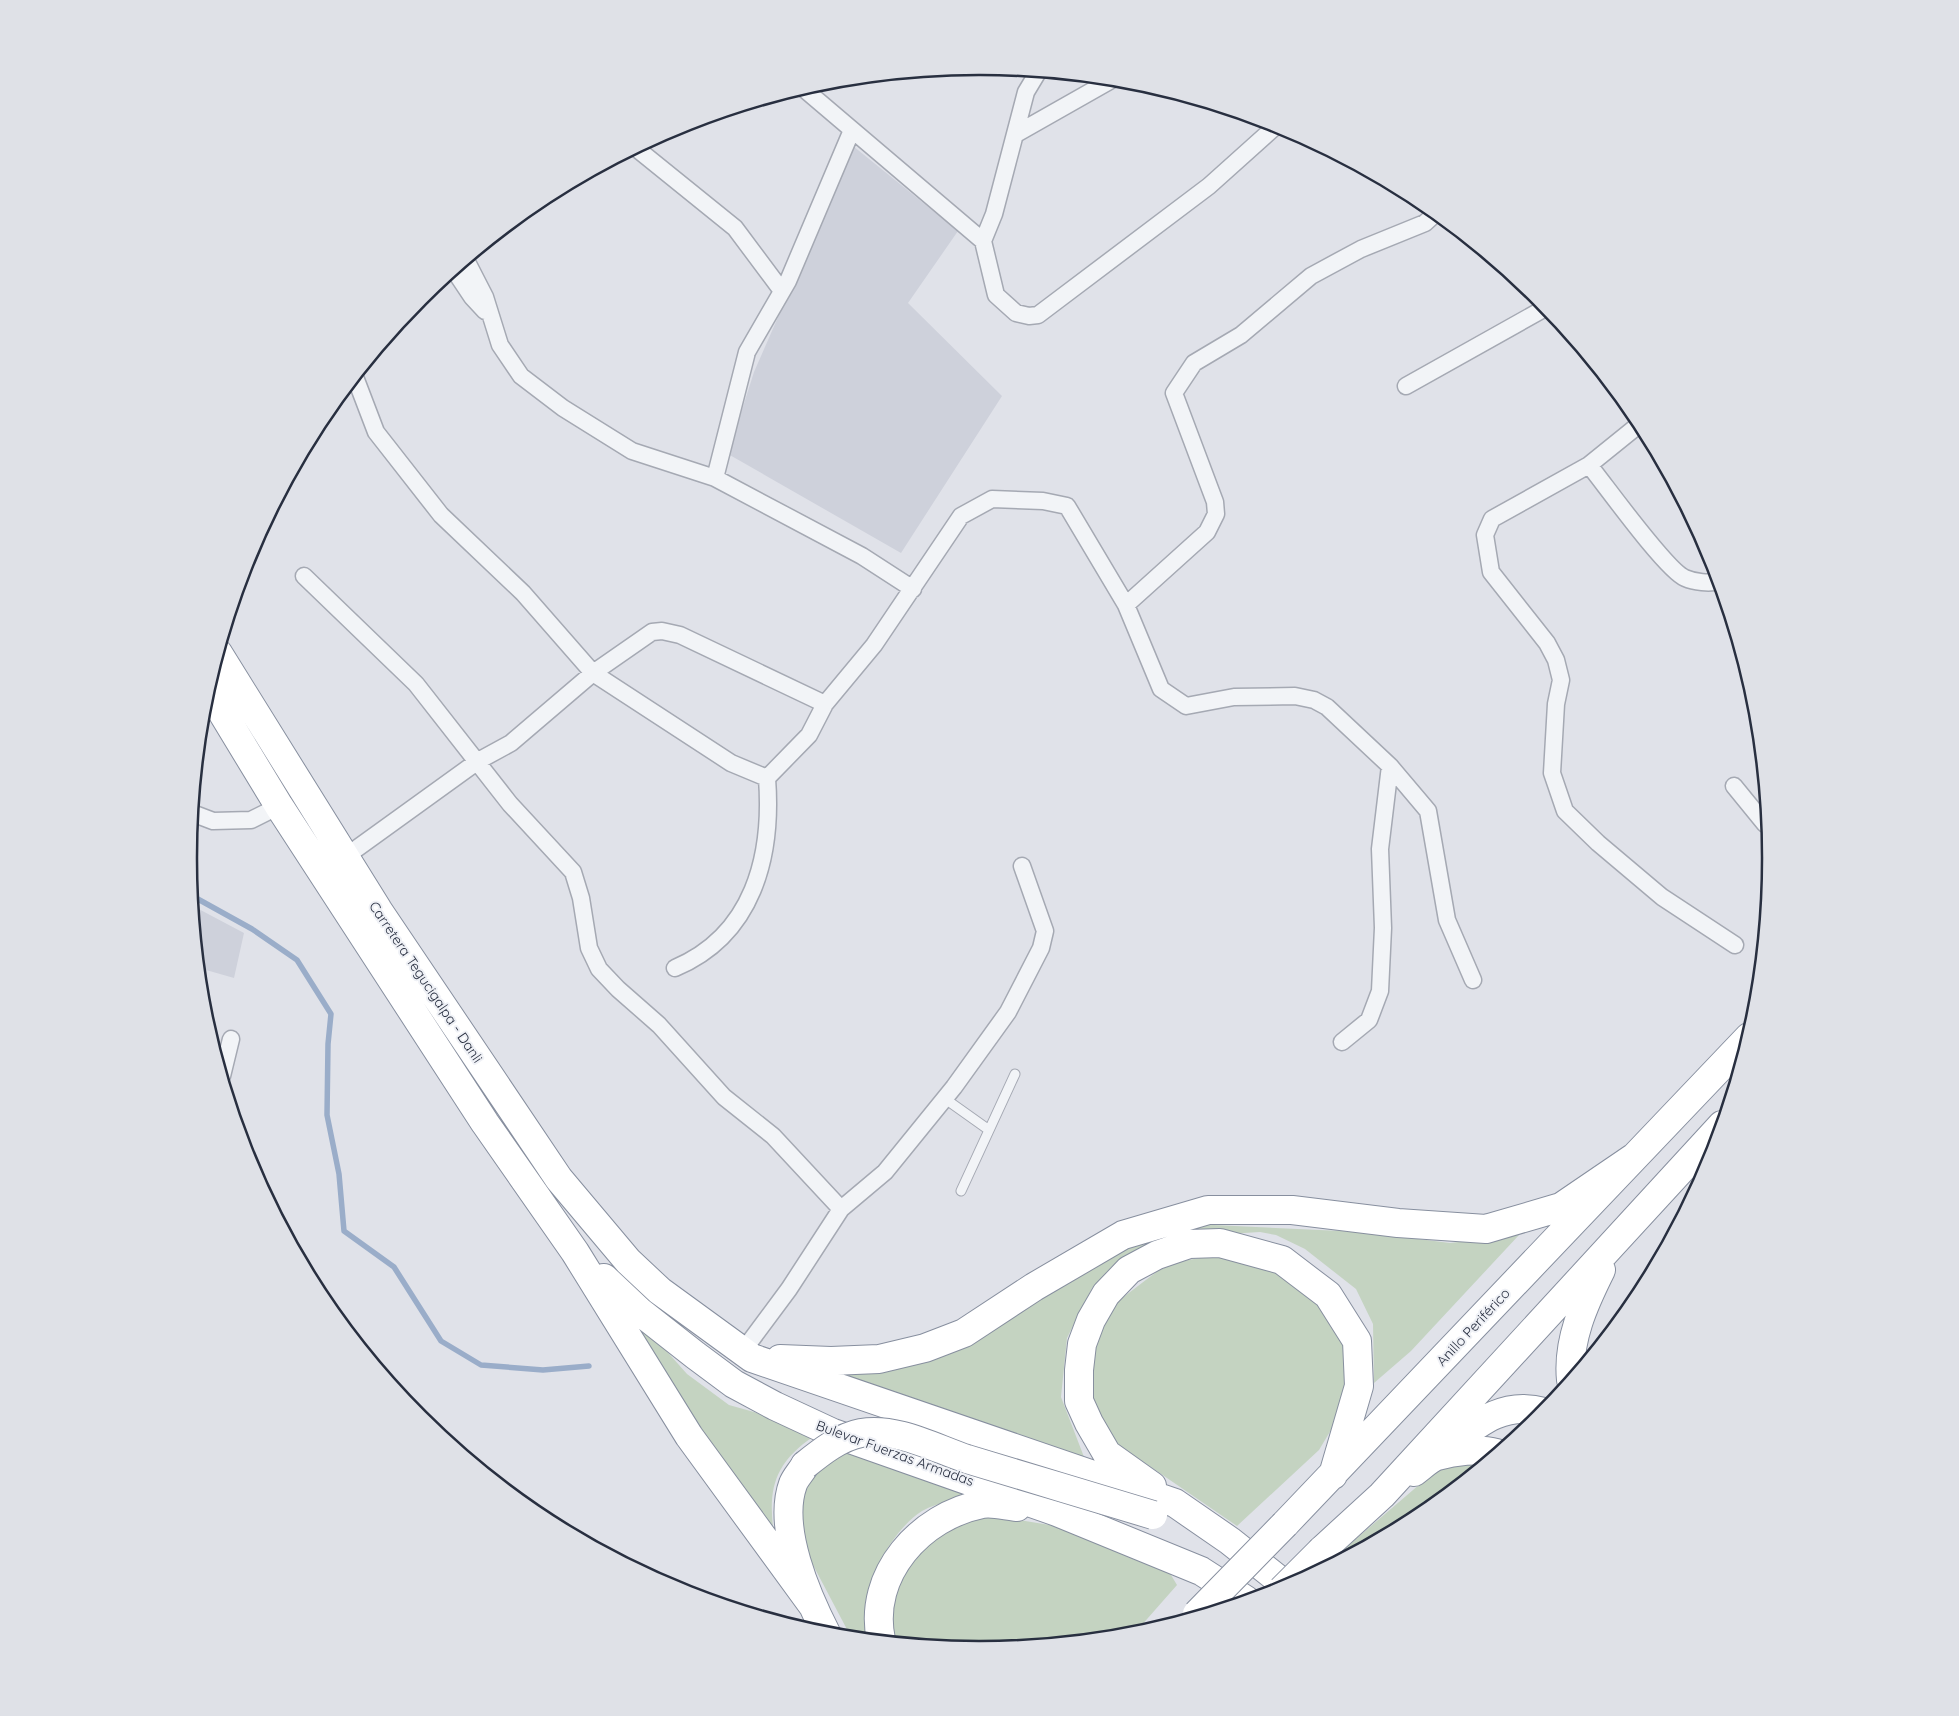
<svg xmlns="http://www.w3.org/2000/svg" width="1959" height="1716" font-family="Quicksand,sans-serif">
	<style>
		.built { fill: #ced1db }
		.green { fill: #c4d3c1 }
		.lines { fill: none; stroke-linecap: round; stroke-linejoin: round }
		.stream { stroke: #9aadc9; stroke-width: 5.5 }
		.service-casing { stroke: #a5a9b3; stroke-width: 11 }
		.minor-casing { stroke: #a5a9b3; stroke-width: 19 }
		.trunk-casing { stroke: #878f9f; stroke-width: 30 }
		.service { stroke: #f2f4f7; stroke-width: 9 }
		.minor { stroke: #f2f4f7; stroke-width: 16 }
		.trunk { stroke: #fff; stroke-width: 28 }
		.trunk-bridge-casing { stroke: #878f9f; stroke-width: 30; stroke-linecap: butt }
		.trunk-bridge { stroke: #fff; stroke-width: 28 }
		.labels { text-anchor: middle; dominant-baseline: central; stroke-width: 4; stroke-linejoin: round; paint-order: stroke }
		.street-label { font-size: 14px; fill: #282f40; stroke: #eff1f6 }
		.rim { fill: none; stroke: #282f40; stroke-width: 2.5 }
	</style>
	<rect width="100%" height="100%" fill="#e0e2e9"/>
	<path class="built" d="M 853,146 L 958,231 L 908,303 L 1002,396 L 901,553 L 728,454 L 754,372 Z
		M 193,906 L 244,933 L 234,978 L 199,968 Z"/>
	<path class="green" d="M 1213,1225 L 1363,1232 L 1450,1243 L 1519,1235 L 1411,1351 L 1374,1383 L 1373,1324 L 1356,1289 L 1305,1249 L 1276,1235 L 1260,1232 L 1212,1235 L 1124,1260 L 1092,1288 L 1067,1338 L 1061,1397 L 1084,1457 L 832,1374 L 1087,1267 L 1164,1228 Z
		M 1210,1256 L 1250,1258 L 1314,1293 L 1347,1351 L 1349,1381 L 1340,1415 L 1319,1450 L 1237,1526 L 1113,1441 L 1095,1414 L 1084,1367 L 1109,1308 L 1159,1270 L 1183,1261 Z
		M 637,1321 L 647,1329 L 687,1374 L 729,1405 L 754,1412 L 814,1436 C 767,1468 768,1498 776,1549 L 639,1337 Z
		M 839,1447 L 985,1495 C 965,1499 940,1501 922,1511 C 895,1528 867,1576 865,1608 C 864,1618 865,1628 866,1639 L 851,1637 L 813,1565 L 797,1541 L 805,1477 Z
		M 1474,1457 L 1487,1461 L 1419,1516 L 1334,1562 L 1336,1556 L 1434,1472 Z
		M 994,1516 L 1056,1526 L 1168,1570 L 1177,1585 L 1133,1635 L 979,1650 L 892,1641 L 892,1603 L 903,1571 L 926,1542 L 967,1520 Z"/>
	<g class="lines">
		<path class="stream" d="M 191,893 L 196,898 L 252,929 L 297,960 L 331,1014 L 328,1044 L 327,1115 L 339,1174 L 344,1231 L 394,1267 L 441,1341 L 481,1365 L 543,1370 L 589,1366"/>
		<g class="service-casing">
			<path id="service" d="M 944,1098 L 989,1130
				M 961,1191 L 1015,1074"/>
		</g>
		<g class="minor-casing">
			<path id="minor" d="M 803,88 L 983,241 L 996,295 L 1016,313 L 1029,316 L 1038,315 L 1209,186 L 1277,125
				M 1016,134 L 1113,79
				M 636,148 L 735,228 L 782,291
				M 983,241 L 994,214 L 1026,92 L 1038,72
				M 466,260 L 485,297 L 500,345 L 521,376 L 563,408 L 632,451 L 715,478 L 862,556 L 913,589
				M 454,270 L 472,297 L 485,311
				M 355,377 L 376,432 L 441,515 L 523,593 L 593,673 L 731,763 L 767,778
				M 1406,386 L 1547,307
				M 1641,423 L 1589,465 L 1492,519 L 1485,535 L 1491,572 L 1547,643 L 1556,660 L 1561,680 L 1556,704 L 1552,773 L 1565,811 L 1598,843 L 1662,897 L 1735,945
				M 1589,465 C 1606,486 1666,570 1685,578 C 1694,582 1710,584 1719,581
				M 715,478 L 747,352 L 788,281 L 852,130
				M 304,576 L 416,684 L 510,804 L 573,872 L 581,898 L 589,948 L 599,969 L 618,989 L 659,1025 L 724,1097 L 773,1136 L 841,1209
				M 1126,605 L 1207,532 L 1216,514 L 1215,502 L 1174,393 L 1194,363 L 1241,335 L 1311,276 L 1361,249 L 1425,223 L 1436,213
				M 1734,786 L 1765,824 L 1768,825
				M 192,813 L 213,821 L 251,820 L 279,806
				M 345,857 L 478,761 L 511,743 L 593,673 L 652,632 L 662,631 L 680,635 L 825,704
				M 675,968 C 753,935 773,857 767,778 L 809,735 L 825,704 L 874,645 L 961,516 L 992,499 L 1043,501 L 1067,506 L 1126,605 L 1161,689 L 1186,706 L 1234,697 L 1295,696 L 1314,700 L 1327,707 L 1390,766 L 1428,811 L 1447,920 L 1473,980
				M 1342,1042 L 1369,1020 L 1380,991 L 1383,928 L 1380,849 L 1390,766
				M 222,1076 L 231,1039
				M 743,1351 L 789,1289 L 841,1209 L 885,1172 L 954,1087 L 1008,1012 L 1041,948 L 1045,931 L 1022,866"/>
		</g>
		<g class="trunk-casing">
			<path id="trunk" d="M 218,653 L 378,910 L 559,1179 L 628,1261 L 660,1291 L 752,1358 L 1175,1503 L 1230,1541 L 1288,1587
				M 208,689 L 279,806 L 485,1123 L 575,1252 L 689,1436 L 813,1606
				M 604,1278 L 639,1311 L 695,1355 L 734,1384 L 775,1406 L 833,1433 L 1057,1512 L 1201,1571 L 1246,1600
				M 780,1359 L 831,1361 L 879,1359 L 925,1348 L 964,1333 L 1034,1287 L 1123,1235 L 1208,1210 L 1292,1210 L 1398,1223 L 1486,1229 L 1561,1207 L 1633,1158
				M 1571,1380 C 1567,1341 1584,1304 1601,1270
				M 1438,1454 C 1472,1429 1499,1399 1544,1412
				M 805,1465 C 802,1471 795,1478 793,1484 C 777,1528 807,1596 827,1635
				M 1414,1472 C 1421,1467 1429,1459 1437,1456 C 1454,1451 1479,1448 1496,1453
				M 1152,1486 L 1107,1454 L 1089,1423 L 1079,1401 L 1079,1370 L 1082,1344 L 1091,1320 L 1106,1294 L 1129,1270 L 1157,1255 L 1189,1244 L 1220,1243 L 1282,1260 L 1328,1295 L 1357,1341 L 1359,1386 L 1333,1475
				M 1285,1524 L 1749,1037
				M 1322,1550 L 1382,1495 L 1722,1125
				M 881,1640 C 867,1574 921,1516 982,1504 C 993,1502 1006,1506 1017,1507"/>
		</g>
		<use href="#service" class="service"/>
		<use href="#minor" class="minor"/>
		<use href="#trunk" class="trunk"/>
		<g class="trunk-bridge-casing">
			<path id="trunk-bridge" d="M 805,1465 C 821,1452 840,1437 861,1433 C 897,1427 934,1448 967,1459 C 1029,1478 1091,1496 1153,1515
				M 1282,1590 L 1322,1550
				M 1197,1614 L 1285,1524"/>
		</g>
		<use href="#trunk-bridge" class="trunk-bridge"/>
	</g>
	<g class="labels">
		<g class="street-label">
			<text transform="translate(426 982) rotate(56)">Carretera Tegucigalpa - Danli</text>
			<text transform="translate(1473 1327) rotate(-47)">Anillo Periférico</text>
			<text transform="translate(895 1453) rotate(20)">Bulevar Fuerzas Armadas</text>
		</g>
	</g>
	<path d="M0 0H1959V1716H0ZM979 75H980A782 782 0 0 1 1762 857V859A782 782 0 0 1 980 1641H979A782 782 0 0 1 197 859V857A782 782 0 0 1 979 75Z" fill="#dfe1e7" fill-rule="evenodd"/>
	<path class="rim" d="M979 75H980A782 782 0 0 1 1762 857V859A782 782 0 0 1 980 1641H979A782 782 0 0 1 197 859V857A782 782 0 0 1 979 75Z"/>
</svg>
